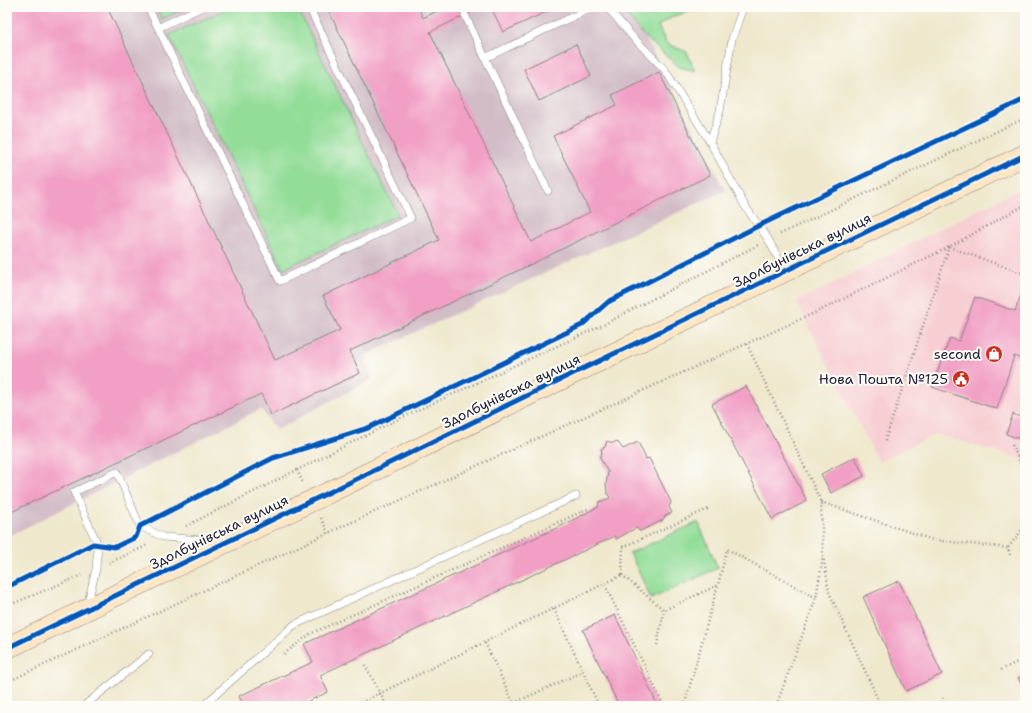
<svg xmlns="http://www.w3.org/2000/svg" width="1032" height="713" font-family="'Shantell Sans',sans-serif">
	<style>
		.built { fill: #f7cfd3 }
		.industrial { fill: #d2bdc7 }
		.green { fill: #93dd98; stroke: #5a806a }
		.building { fill: #f19fc4 }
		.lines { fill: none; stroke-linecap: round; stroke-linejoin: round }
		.lane-casing { stroke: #888584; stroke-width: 8 }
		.secondary-casing { stroke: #888584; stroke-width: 22 }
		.path { stroke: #888584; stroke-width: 2.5; stroke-dasharray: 1 3; stroke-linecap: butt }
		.lane { stroke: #fff; stroke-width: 7 }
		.secondary { stroke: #fce6c4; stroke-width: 21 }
		.cycleway-casing { stroke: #fdfcf7; stroke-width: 8 }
		.cycleway { stroke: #0057b8; stroke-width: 5 }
		.labels { text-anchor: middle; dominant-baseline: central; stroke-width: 4; stroke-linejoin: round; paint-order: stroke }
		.street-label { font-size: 14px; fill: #22223b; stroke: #fdfcf7 }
		.poi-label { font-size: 14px; fill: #22223b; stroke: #fdfcf7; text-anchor: end }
	</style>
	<rect width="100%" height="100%" fill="#fdfcf7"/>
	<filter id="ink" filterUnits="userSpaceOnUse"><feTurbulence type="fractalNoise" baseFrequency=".025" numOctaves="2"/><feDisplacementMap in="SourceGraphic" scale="8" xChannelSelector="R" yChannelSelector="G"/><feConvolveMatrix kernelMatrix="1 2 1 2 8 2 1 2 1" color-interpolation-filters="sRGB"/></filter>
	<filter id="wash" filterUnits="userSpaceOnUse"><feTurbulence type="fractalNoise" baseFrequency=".012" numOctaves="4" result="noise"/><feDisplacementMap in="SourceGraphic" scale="16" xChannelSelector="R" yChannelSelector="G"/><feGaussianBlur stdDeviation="0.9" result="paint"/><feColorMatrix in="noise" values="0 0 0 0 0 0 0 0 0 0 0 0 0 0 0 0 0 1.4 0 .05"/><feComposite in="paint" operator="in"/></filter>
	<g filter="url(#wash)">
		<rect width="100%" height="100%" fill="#efe8cd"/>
		<path class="built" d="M 1025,186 L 1025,460 L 935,434 L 879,462 L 796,302 Z"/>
		<path class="industrial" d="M 7,7 L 620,7 L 645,37 L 725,191 L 365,355 L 372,379 L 276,430 L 261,409 L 7,537 Z"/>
		<path class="green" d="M 156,7 L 188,7 L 162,19 Z
			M 231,7 L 297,7 L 398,215 L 283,269 L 169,35 Z
			M 620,7 L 700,7 L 699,9 L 674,16 L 658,26 L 667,44 L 687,52 L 695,71 L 679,67 L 645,37 Z
			M 698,522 L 718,568 L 651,599 L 630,553 Z"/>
		<g id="blocks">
			<path class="building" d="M 10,7 L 107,7 L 275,360 L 340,330 L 323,296 L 439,240 L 327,7 L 418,7 L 423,18 L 445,7 L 482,7 L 430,32 L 531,242 L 590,212 L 553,136 L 617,105 L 612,95 L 659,72 L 710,175 L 540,260 L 350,351 L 360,373 L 271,415 L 261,394 L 7,514 L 7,8 Z
				M 491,7 L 546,7 L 548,11 L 503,32 Z
				M 576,44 L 591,76 L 539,101 L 524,69 Z
				M 1022,292 L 1025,293 L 1025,360 L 1014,356 L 997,409 L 932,387 L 950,338 L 959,341 L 975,297 L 1015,311 Z
				M 746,386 L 807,501 L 772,519 L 712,404 Z
				M 1013,414 L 1025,419 L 1025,441 L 1006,434 Z
				M 607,441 L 613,443 L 617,441 L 623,449 L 638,442 L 646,459 L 649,458 L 671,502 L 669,507 L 672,513 L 665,516 L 663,520 L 640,531 L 636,528 L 616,539 L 615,536 L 320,675 L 328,692 L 298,706 L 244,706 L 239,696 L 313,662 L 304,644 L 559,527 L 598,507 L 599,502 L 610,498 L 607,492 L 606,484 L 608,472 L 600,458 L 602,453 L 601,449 L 605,447 Z
				M 855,457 L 864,476 L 831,493 L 821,474 Z
				M 899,581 L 942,674 L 906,691 L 863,597 Z
				M 615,615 L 649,687 L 658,706 L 619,706 L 583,630 Z
				M 1025,675 L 1025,691 L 1018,678 Z"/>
		</g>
	</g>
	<g filter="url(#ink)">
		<use href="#blocks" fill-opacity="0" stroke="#888584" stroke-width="1"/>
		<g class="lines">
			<g class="lane-casing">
				<path id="lane" d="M 148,7 L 280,281 L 411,218 L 309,7
					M 607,7 L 631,35 L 665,70 L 710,142 L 745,206 L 768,239 L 784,269
					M 465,15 L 548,191
					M 158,28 L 202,7
					M 485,58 L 593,7
					M 710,142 L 720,111 L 732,39 L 743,7
					M 87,606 L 96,569 L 98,545 L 74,492 L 117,472 L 140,526 L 163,537 L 215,541
					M 85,705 L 149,654
					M 203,706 L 294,625 L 576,496"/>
			</g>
			<g class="secondary-casing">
				<path id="secondary" d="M 7,648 L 367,474 L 526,396 L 630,346 L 1025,155"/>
			</g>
			<path class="path" d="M 780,234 L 1025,118
				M 747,344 L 821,502 L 823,557 L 816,598 L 776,706
				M 885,441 L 949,247 L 1025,274
				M 1012,445 L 1025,473
				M 297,470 L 303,483
				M 821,502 L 933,540 L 1008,548
				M 321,518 L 328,533
				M 186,526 L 394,421 L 603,325 L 627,312 L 758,245
				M 1010,555 L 1008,548 L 1025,526
				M 824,560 L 829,592 L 881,706
				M 109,563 L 148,545
				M 622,575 L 664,610 L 718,585 L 727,549 L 816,598
				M 622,575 L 623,547 L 708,509
				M 605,585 L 664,706
				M 7,606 L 82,575
				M 554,609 L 599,706
				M 485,643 L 515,706
				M 657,645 L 664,610
				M 284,654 L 310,634 L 590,508
				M 365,665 L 387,706
				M 1001,670 L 1025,658
				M 7,682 L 328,533 L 821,310 L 949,247 L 1025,205
				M 514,703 L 582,672
				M 685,703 L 718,585
				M 354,706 L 622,575
				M 940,706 L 943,698"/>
			<use href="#lane" class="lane"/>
			<use href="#secondary" class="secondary"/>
			<g class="cycleway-casing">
				<path id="cycleway" d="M 7,587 L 93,544 L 115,547 L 136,537 L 140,526 L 273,458 L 368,428 L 582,325 L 608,302 L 758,226 L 1025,99
					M 7,648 L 367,474 L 526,396 L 630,346 L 1025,155"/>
			</g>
			<use href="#cycleway" class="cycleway"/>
		</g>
	</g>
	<defs>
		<g id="shop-disc" transform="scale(0.9)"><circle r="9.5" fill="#c8321e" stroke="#fdfcf7"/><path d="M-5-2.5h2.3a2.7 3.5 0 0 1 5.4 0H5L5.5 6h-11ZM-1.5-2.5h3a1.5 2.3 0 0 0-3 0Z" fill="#fff"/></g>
		<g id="civic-disc" transform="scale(0.9)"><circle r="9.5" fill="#c8321e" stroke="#fdfcf7"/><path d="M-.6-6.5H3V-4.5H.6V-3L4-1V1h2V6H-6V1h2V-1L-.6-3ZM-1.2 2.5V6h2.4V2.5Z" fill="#fff"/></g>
	</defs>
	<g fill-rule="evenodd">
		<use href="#shop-disc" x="994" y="354"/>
		<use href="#civic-disc" x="961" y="379"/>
	</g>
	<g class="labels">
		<g class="street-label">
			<text transform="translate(802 250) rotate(-26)">Здолбунівська вулиця</text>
			<text transform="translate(511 391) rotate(-26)">Здолбунівська вулиця</text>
			<text transform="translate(219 532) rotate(-26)">Здолбунівська вулиця</text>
		</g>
		<g class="poi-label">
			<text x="981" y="354">second</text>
			<text x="948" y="379">Нова Пошта №125</text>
		</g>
	</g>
	<rect width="1032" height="713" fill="none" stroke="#fdfcf7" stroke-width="24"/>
</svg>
